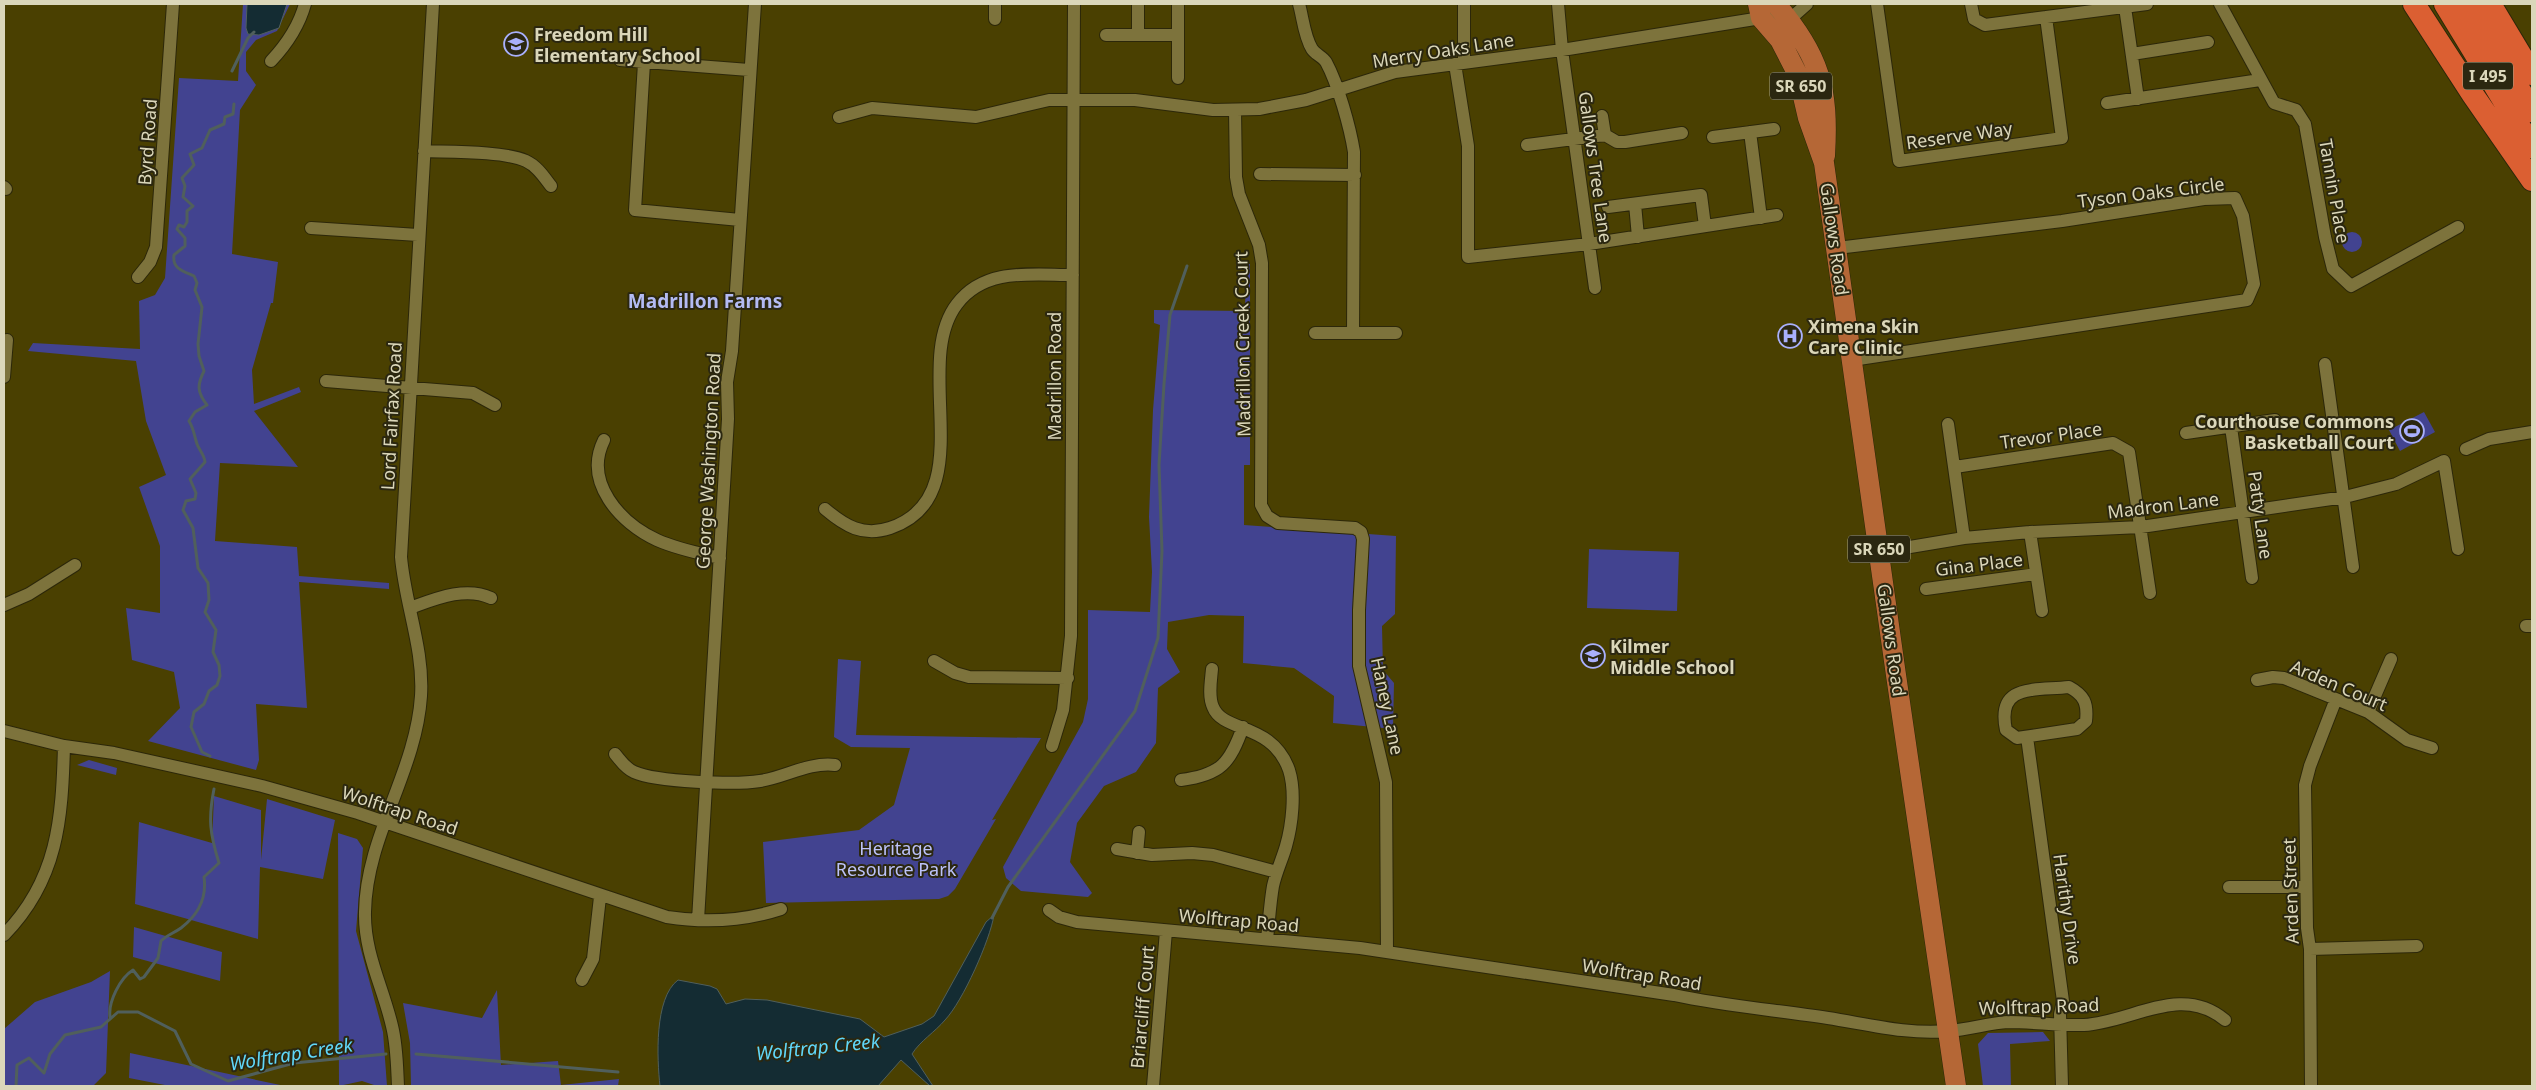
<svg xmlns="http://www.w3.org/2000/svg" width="2536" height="1090" font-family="'Noto Sans',sans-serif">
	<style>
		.green { fill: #424390 }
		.water { fill: #142c33; stroke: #505f5c }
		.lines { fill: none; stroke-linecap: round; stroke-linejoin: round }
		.stream { stroke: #505f5c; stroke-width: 3 }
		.minor-casing { stroke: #2c2709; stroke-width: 14 }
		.primary-casing { stroke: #2c2709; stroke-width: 21 }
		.motorway-casing { stroke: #2c2709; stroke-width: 24 }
		.minor { stroke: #7d733c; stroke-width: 12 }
		.primary { stroke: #b56736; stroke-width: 20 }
		.motorway { stroke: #db5f32; stroke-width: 22 }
		.labels { text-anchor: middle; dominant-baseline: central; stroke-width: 4; stroke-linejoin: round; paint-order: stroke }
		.shield { fill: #2b2710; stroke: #a6a287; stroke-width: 1 }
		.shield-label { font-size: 16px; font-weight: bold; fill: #dbd7ba }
		.poi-label { font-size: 18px; font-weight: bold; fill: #dbd7ba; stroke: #2b2710; text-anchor: start }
		.street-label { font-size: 18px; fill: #dbd7ba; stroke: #2b2710 }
		.park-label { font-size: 18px; fill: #bcc2f9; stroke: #2b2710 }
		.neighbourhood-label { font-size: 19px; font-weight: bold; fill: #b4bbf3; stroke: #2b2710 }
		.water-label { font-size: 19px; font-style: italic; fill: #60d7f8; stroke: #2b2710 }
	</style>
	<rect width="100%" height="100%" fill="#4a4001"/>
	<path class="green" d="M 243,4 L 290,4 L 277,31 L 256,40 L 246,52 L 246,71 L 256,85 L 240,110 L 232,254 L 278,262 L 273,303 L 271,303 L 252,370 L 254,404 L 299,387 L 301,392 L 254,411 L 298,467 L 220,463 L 215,541 L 297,547 L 299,576 L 389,583 L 389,589 L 299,582 L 307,708 L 256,704 L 259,760 L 256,770 L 148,741 L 180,708 L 174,672 L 132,660 L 126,608 L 160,613 L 160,546 L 139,487 L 166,475 L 146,421 L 136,361 L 28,351 L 33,343 L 140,349 L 139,301 L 155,295 L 165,278 L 179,78 L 238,81 Z
		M2342 242a10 10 0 1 1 20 0a10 10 0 1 1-20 0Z
		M 1246,264 L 1250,264 L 1250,465 L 1244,465 L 1244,525 L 1396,536 L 1395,614 L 1382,626 L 1383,670 L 1394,683 L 1393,729 L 1333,723 L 1334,696 L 1294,668 L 1243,663 L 1244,616 L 1209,615 L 1168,622 L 1167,649 L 1180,672 L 1158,688 L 1156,743 L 1136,772 L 1104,786 L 1077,823 L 1070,862 L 1092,893 L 1088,897 L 1021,891 L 1006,878 L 1003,867 L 1083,722 L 1088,699 L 1088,610 L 1150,612 L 1152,572 L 1149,517 L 1153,410 L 1160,325 L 1154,323 L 1154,310 L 1245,311 Z
		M 2424,412 L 2435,432 L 2400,451 L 2389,430 Z
		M 1589,549 L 1679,552 L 1677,611 L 1587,608 Z
		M 838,659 L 861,661 L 856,735 L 1041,738 L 992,820 L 996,819 L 955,889 L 948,896 L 939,899 L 766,903 L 763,842 L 859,830 L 894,805 L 910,748 L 851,747 L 834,737 Z
		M 89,760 L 117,768 L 116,775 L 77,765 Z
		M 214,796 L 261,810 L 261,860 L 267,799 L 335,820 L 323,879 L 260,867 L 258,939 L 135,904 L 139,822 L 212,843 Z
		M 338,833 L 357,839 L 363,848 L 356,931 L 383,1032 L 387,1086 L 377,1086 L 362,1081 L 339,1086 Z
		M 134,927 L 222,952 L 220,981 L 133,957 Z
		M 110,971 L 106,1073 L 93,1086 L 4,1086 L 4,1029 L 35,1002 L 91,982 Z
		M 497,990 L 501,1065 L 558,1061 L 561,1085 L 619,1079 L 618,1086 L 411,1086 L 410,1043 L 403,1003 L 482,1018 Z
		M 2043,1032 L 2050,1041 L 2010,1044 L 2011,1086 L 1983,1086 L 1978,1044 L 1988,1033 Z
		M 130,1053 L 285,1086 L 170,1086 L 129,1078 Z"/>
	<path class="water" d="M 247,4 L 287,4 L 279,28 L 259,35 L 248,34 L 246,28 Z
		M 994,915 C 990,940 963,1001 945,1020 C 935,1032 920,1041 912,1054 L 933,1086 L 930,1086 L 901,1060 L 878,1086 L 660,1086 C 657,1059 654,998 678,980 L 710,986 L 717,989 L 726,1004 L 745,999 L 767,1000 L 860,1019 L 884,1037 L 922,1024 L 934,1016 L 986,922 Z"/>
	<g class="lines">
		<path class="stream" d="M 232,71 L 248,38 L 254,32
			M 210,756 L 202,752 L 191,727 L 194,712 L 204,704 L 209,691 L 217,685 L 220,676 L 219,665 L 213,652 L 216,630 L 205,612 L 209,600 L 208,583 L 198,568 L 193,528 L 183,510 L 186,501 L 195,499 L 196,493 L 190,479 L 205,462 C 204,454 199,450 197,444 C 194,435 194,429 189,421 L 195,412 L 207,405 C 197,392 197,385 204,371 L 199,356 L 198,344 L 202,307 L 195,290 L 197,283 L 194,276 C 183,271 172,269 174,255 L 185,246 L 185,238 L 177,229 L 179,225 L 184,227 L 187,222 L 187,211 L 193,206 L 183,197 L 185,186 L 182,178 L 194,165 L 190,154 L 202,148 L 210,130 L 224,124 L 225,117 L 233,114 L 234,104
			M 992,918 L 1008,887 L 1135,711 L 1158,638 L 1162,551 L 1159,465 L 1164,384 L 1170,315 L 1187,266
			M 110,1017 C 108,1002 120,978 133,970 L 140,979 L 144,977 L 158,958 L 161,941 C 167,935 174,933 181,928 C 198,915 207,898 204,877 L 219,863 C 210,834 208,819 214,789
			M 416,1054 L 618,1072
			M 16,1086 L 17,1065 L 29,1058 L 44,1073 L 50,1054 L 65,1035 L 101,1027 L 118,1012 L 138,1012 L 175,1031 L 191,1064 L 228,1081 L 294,1063 L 386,1054"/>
		<g class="minor-casing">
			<path id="minor" d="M 1299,4 C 1303,18 1304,36 1312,49 C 1315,54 1323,57 1326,62 C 1338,84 1350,127 1354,152 L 1353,333
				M 1464,4 L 1464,63
				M 1558,4 L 1562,50 L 1595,288
				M 1877,4 L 1899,161 L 2062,138 L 2046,17
				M 1971,4 L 1974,19 L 1985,25 L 2147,4
				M 2220,4 L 2274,103 L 2296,110 L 2305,124 L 2325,237 L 2333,269 L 2351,286 L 2458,227
				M 2125,7 L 2138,99
				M 995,19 L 995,4
				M 1106,35 L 1178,35
				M 1138,35 L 1138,4
				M 2132,54 L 2208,42
				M 620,60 L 749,70
				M 271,61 C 287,44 299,26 305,4
				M 644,63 L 635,210 L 740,220
				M 1455,64 L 1468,146 L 1468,257 L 1589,244 L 1777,215
				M 1178,78 L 1178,4
				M 2107,103 L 2260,80
				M 1235,110 L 1236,177 L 1239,194 L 1259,245 L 1262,263 L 1261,505 L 1267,516 L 1278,523 L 1355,528 L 1361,532 L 1363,539 L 1359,610 L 1359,666 L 1386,782 L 1387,951
				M 1602,116 L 1605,135
				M 839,117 L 872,108 L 976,117 L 1049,100 L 1135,100 L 1213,110 L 1259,109 L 1306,100 L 1395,72 L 1562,50 L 1761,18 L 1789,20 L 1807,4
				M 1750,132 L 1761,218
				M 1713,137 L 1774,129
				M 1527,145 L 1605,135 L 1617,142 L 1625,142 L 1682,133
				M 424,151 C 450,152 504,151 526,161 C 537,166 544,177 551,186
				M 1260,174 L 1355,175
				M 4,187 L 6,189
				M 1635,204 L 1638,237
				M 1608,207 L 1701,195 L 1705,226
				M 311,228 L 418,235
				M 1837,248 L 2062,221 L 2204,199 L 2235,198 L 2243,216 L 2254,284 L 2247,300 L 1852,360
				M 138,277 L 150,262 L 156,247 L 173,4
				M 1315,333 L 1396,333
				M 2325,364 L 2353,567
				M 4,377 L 7,340
				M 326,381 L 473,393 L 495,405
				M 1948,424 L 1964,538
				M 2231,427 L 2252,578
				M 2186,433 L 2275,420
				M 604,440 C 583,482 620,523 657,540 C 677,549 698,553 720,558
				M 2466,449 L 2489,439 L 2532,432
				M 1955,467 L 2113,443 L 2129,452 L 2150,593
				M 825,509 C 845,526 863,537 890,528 C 983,497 910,365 957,304 C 985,267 1032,275 1073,275
				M 2030,532 L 2042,611
				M 1880,552 L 1964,538 L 2030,532 L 2141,527 L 2345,497 L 2396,484 L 2444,461 L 2458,549
				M 1926,589 L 2036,574
				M 4,605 L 29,594 L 75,565
				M 410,608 C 435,599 465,586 491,598
				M 2526,626 L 2532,626
				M 934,661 L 955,673 L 969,677 L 1068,678
				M 1212,669 C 1211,681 1208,696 1213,707 C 1223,733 1272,722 1289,770 C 1296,792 1292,825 1286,846 C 1282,860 1276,872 1273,886 C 1270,903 1269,922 1267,939
				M 2257,680 L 2273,677 L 2284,678 L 2368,712 L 2407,740 L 2432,748
				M 2069,687 C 2084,695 2088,703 2086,721 L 2077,729 L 2017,738 L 2006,730 C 1996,683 2035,691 2069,687 Z
				M 2368,712 L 2391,659
				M 4,731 L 64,746 L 114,753 L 262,786 L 358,813 L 667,917 C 705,923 744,921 781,909
				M 2027,737 L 2063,1001 L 2060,1014 L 2062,1086
				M 1052,746 L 1063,710 L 1071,636 L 1074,4
				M 615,754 C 621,761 625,768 634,772 C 656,782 736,785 760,781 C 786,777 808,762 835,765
				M 1181,780 C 1221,775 1230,763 1243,727
				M 1117,849 L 1152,855 L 1192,853 L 1213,855 L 1277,872
				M 1137,853 L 1139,832
				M 2229,887 L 2306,887
				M 1049,910 L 1059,917 L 1077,922 L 1360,948 L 1674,995 C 1725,1006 1776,1010 1828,1018 C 1867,1024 1909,1035 1948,1031 C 1969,1030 1988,1023 2008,1022 C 2034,1022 2059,1026 2084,1025 C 2133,1022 2181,983 2225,1020
				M 698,920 L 728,419 L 727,382 L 732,351 L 755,4
				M 4,935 C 58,880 62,819 64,746
				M 2310,949 L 2417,946
				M 582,980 L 593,959 L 600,897
				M 398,1086 C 397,1066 397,1046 392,1026 C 383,987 364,953 365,912 C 366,836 416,772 421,696 C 424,649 405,604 401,557 L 433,4
				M 1153,1086 L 1166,931
				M 2311,1086 L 2310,949 L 2307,928 L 2305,785 L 2310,766 L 2336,699"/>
		</g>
		<g class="primary-casing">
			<path id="primary" d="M 1758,4 L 1761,18 L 1780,40 L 1798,75 L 1808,118 L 1824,163 L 1896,675 L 1956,1086
				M 1776,4 C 1820,57 1829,87 1825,156"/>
		</g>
		<g class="motorway-casing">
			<path id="motorway" d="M 2414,4 L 2473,95 L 2532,180
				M 2445,4 L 2532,147
				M 2468,4 L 2532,111
				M 2490,4 L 2532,74"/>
		</g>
		<use href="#minor" class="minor"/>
		<use href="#primary" class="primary"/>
		<use href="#motorway" class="motorway"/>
	</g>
	<defs>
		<g id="school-ring" transform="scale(1.25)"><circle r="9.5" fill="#2b2710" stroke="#a9b0fc" stroke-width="1.5"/><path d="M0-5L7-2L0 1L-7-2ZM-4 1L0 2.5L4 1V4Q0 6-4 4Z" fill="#a9b0fc"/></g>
		<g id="hospital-ring" transform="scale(1.25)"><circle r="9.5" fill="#2b2710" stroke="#a9b0fc" stroke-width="1.5"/><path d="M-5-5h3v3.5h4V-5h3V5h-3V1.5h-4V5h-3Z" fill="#a9b0fc"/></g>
		<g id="stadium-ring" transform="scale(1.25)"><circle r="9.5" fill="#2b2710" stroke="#a9b0fc" stroke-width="1.5"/><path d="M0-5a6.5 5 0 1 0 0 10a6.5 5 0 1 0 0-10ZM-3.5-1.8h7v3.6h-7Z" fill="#a9b0fc"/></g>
	</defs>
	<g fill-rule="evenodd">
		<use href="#school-ring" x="516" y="44"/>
		<use href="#hospital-ring" x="1790" y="336"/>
		<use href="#stadium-ring" x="2412" y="431"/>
		<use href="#school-ring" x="1593" y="656"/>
	</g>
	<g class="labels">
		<g class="shield">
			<rect x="2463" y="62.5" width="50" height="27" rx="4"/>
			<rect x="1770" y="72.5" width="62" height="27" rx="4"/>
			<rect x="1848" y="535.5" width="62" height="27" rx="4"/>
		</g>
		<g class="shield-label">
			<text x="2488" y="76">I 495</text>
			<text x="1801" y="86">SR 650</text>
			<text x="1879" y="549">SR 650</text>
		</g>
		<g class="poi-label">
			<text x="534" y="34">Freedom Hill<tspan x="534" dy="21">Elementary School</tspan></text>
			<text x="1808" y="326">Ximena Skin<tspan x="1808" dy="21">Care Clinic</tspan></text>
			<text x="2394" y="421" text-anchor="end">Courthouse Commons<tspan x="2394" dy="21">Basketball Court</tspan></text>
			<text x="1610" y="646">Kilmer<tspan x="1610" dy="21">Middle School</tspan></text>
		</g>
		<g class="street-label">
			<text transform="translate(1443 50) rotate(-9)">Merry Oaks Lane</text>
			<text transform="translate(1959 135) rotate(-8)">Reserve Way</text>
			<text transform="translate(147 142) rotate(-86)">Byrd Road</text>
			<text transform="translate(1596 167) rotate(82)">Gallows Tree Lane</text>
			<text transform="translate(2335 191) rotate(80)">Tannin Place</text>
			<text transform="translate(2151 192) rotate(-7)">Tyson Oaks Circle</text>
			<text transform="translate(1835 239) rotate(82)">Gallows Road</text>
			<text transform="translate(1242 344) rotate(-91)">Madrillon Creek Court</text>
			<text transform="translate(1054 376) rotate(-90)">Madrillon Road</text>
			<text transform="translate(391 416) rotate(-87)">Lord Fairfax Road</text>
			<text transform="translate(2051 435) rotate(-8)">Trevor Place</text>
			<text transform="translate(708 461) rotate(-87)">George Washington Road</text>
			<text transform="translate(2163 505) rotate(-7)">Madron Lane</text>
			<text transform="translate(2261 515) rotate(82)">Patty Lane</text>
			<text transform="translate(1979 564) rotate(-7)">Gina Place</text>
			<text transform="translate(1892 640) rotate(82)">Gallows Road</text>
			<text transform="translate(2339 685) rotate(23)">Arden Court</text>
			<text transform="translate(1388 706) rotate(78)">Haney Lane</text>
			<text transform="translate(400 810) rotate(18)">Wolftrap Road</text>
			<text transform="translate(2290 891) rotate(-92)">Arden Street</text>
			<text transform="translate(2068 909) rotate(82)">Harithy Drive</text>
			<text transform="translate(1239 920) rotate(5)">Wolftrap Road</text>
			<text transform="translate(1642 974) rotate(9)">Wolftrap Road</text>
			<text transform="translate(2039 1006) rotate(-2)">Wolftrap Road</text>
			<text transform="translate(1142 1007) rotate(-85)">Briarcliff Court</text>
		</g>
		<g class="park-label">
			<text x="896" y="848">Heritage<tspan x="896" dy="21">Resource Park</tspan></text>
		</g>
		<g class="neighbourhood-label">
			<text x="705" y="301">Madrillon Farms</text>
		</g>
		<g class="water-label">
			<text transform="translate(818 1047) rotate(-6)">Wolftrap Creek</text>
			<text transform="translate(291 1054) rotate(-9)">Wolftrap Creek</text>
		</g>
	</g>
	<rect width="2536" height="1090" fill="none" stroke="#dbd7ba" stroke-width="10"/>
</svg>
